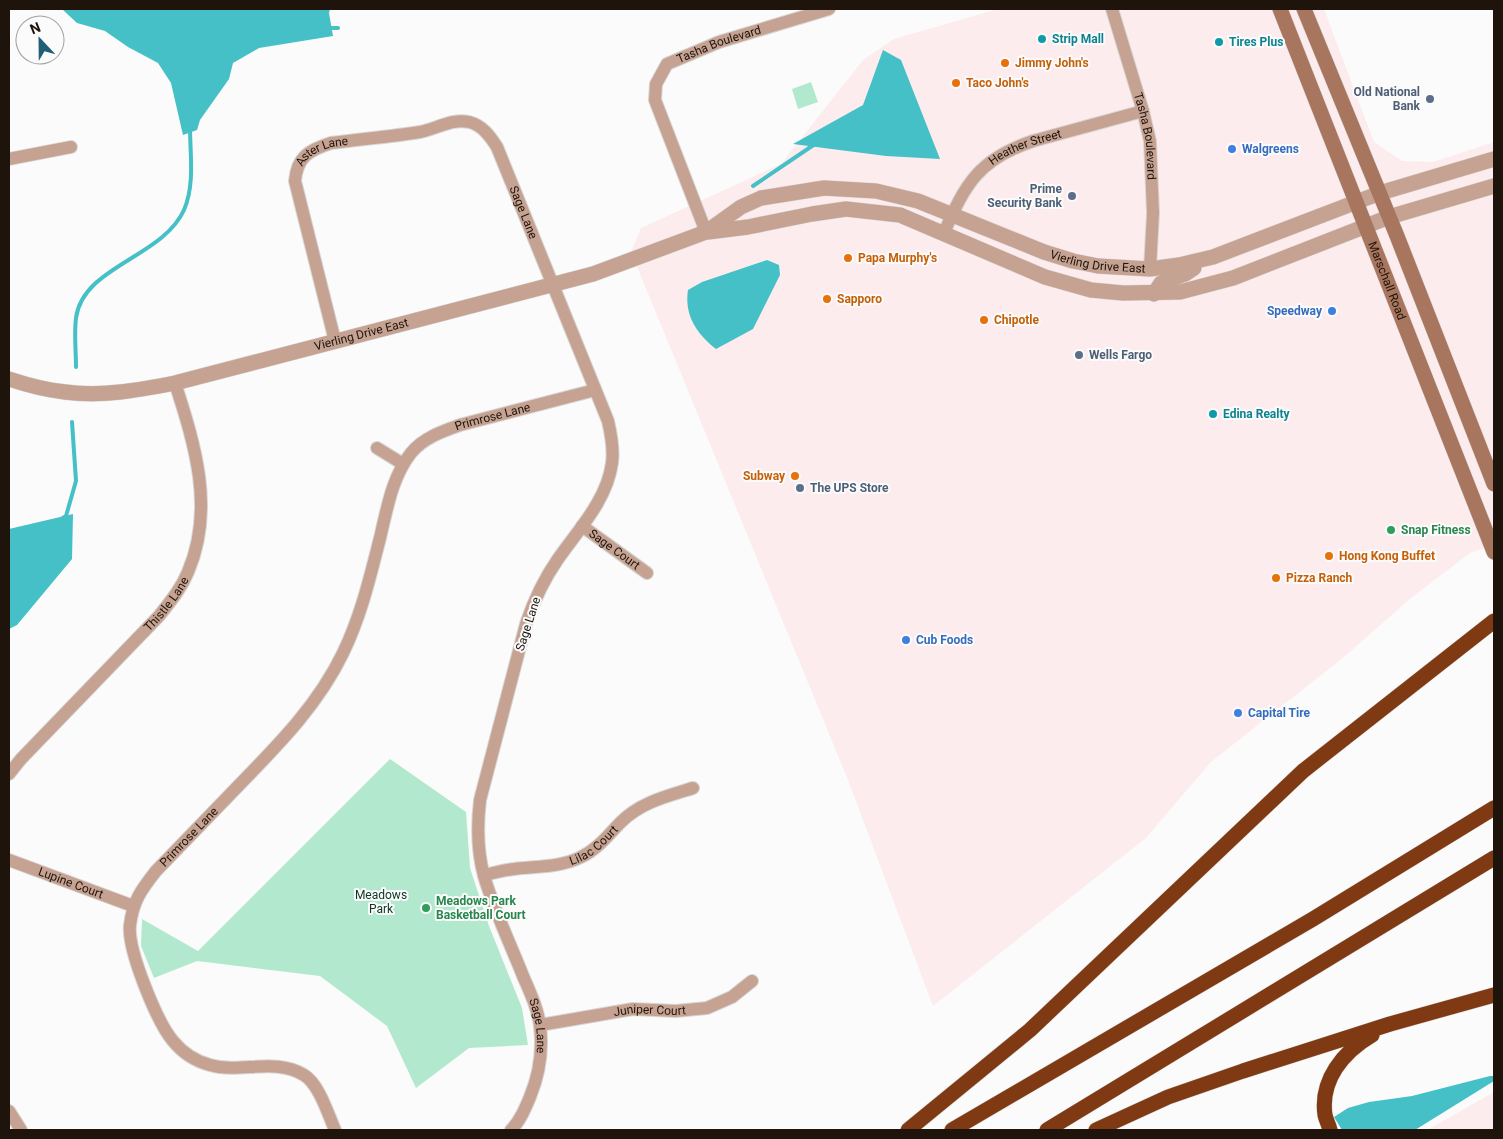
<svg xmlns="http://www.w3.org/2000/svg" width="1503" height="1139" font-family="Roboto,sans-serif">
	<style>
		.commercial { fill: #fdecee }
		.green { fill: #b2e9ce }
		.water { fill: #44c0c6 }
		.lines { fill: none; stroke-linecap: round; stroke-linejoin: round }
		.stream { stroke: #44c0c6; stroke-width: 4 }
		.minor-casing { stroke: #d8d6d5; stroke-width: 14 }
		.tertiary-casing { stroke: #d8d6d5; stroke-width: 16 }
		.secondary-casing { stroke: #d8d6d5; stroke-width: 16 }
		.motorway-casing { stroke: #d8d6d5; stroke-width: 16 }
		.minor { stroke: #c5a291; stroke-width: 12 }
		.tertiary { stroke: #c5a291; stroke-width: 15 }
		.secondary { stroke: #a8765e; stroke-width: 15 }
		.motorway { stroke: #7f3a13; stroke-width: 15 }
		.culture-dot { fill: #0f9aa8; stroke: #fbfbfb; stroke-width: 2 }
		.food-dot { fill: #e8710a; stroke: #fbfbfb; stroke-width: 2 }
		.service-dot { fill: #5c6f8a; stroke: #fbfbfb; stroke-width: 2 }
		.shop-dot { fill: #3f7fe0; stroke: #fbfbfb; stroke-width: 2 }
		.leisure-dot { fill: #2e9e5b; stroke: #fbfbfb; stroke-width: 2 }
		.labels { text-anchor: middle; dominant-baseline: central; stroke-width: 4; stroke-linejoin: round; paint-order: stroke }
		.culture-label { font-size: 12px; font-weight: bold; fill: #0d838f; stroke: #fbfbfb; text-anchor: start }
		.street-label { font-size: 12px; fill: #1f140c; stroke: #fbfbfb }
		.food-label { font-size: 12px; font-weight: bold; fill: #c56008; stroke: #fbfbfb; text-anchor: start }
		.service-label { font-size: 12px; font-weight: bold; fill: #4e5e75; stroke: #fbfbfb; text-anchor: end }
		.shop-label { font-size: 12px; font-weight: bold; fill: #366cbe; stroke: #fbfbfb; text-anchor: start }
		.leisure-label { font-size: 12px; font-weight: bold; fill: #27864d; stroke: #fbfbfb; text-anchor: start }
		.park-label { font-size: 12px; fill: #0c3626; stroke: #fbfbfb }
	</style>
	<rect width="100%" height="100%" fill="#fbfbfb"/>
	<path class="commercial" d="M 998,9 L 1324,9 L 1374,142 L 1402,161 L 1433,162 L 1494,142 L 1494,545 L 1470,553 L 1411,598 L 1344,657 L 1211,762 L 1146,838 L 933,1006 L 848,780 L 631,252 L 641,228 L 781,164 L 863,60 L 894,39 Z
		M 1494,1092 L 1494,1130 L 1427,1130 Z"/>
	<path class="green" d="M 811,82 L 818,102 L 798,109 L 792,89 Z
		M 390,759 L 466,812 L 470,868 L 489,926 L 522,1008 L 528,1045 L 469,1048 L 416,1088 L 387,1026 L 320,976 L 197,961 L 154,978 L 141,946 L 142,919 L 198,951 Z"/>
	<path class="water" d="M 62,9 L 330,9 L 329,13 L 333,36 L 259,48 L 233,63 L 229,79 L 200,120 L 197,130 L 183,135 L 171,83 L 158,63 L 128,47 L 105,31 L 77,23 Z
		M 883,50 L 901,60 L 940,159 L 886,156 L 793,144 L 863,105 Z
		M 767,260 L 779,265 L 780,275 L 753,329 L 716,349 C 697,334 684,315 688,290 L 702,282 Z
		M 73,514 L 72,559 L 17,625 L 9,629 L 9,529 Z
		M 1490,1076 L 1494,1076 L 1494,1081 L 1415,1130 L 1342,1130 L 1334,1117 L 1348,1108 L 1369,1102 L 1412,1096 Z"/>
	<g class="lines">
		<path class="stream" d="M 327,28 L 338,28
			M 753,186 L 815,144
			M 76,367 C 76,351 74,334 76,318 C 83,266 162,258 184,210 C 195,185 190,154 190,127
			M 63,518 L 66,516 L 76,481 L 72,422"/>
		<g class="minor-casing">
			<g id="minor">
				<path id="s1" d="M 1112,9 L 1143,111 L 1150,141 L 1153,213 L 1150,269"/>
				<path d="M 9,159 L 71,147"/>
				<path id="s2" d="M 706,232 L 655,100 L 656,84 L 667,64 L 719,42 L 829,9"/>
				<path id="s3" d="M 944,233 C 965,184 979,159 1033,141 L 1143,111"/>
				<path id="s4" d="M 335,341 L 295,181 C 297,157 309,150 331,143 C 360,139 390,137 420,132 C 436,129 452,118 469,122 C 482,125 490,136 497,147 L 608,421 C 611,434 614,449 612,463 C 607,500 579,529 558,559 C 544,579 534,600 526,624 L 480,800 C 477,826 477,851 484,876 C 494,910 510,943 523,976 C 530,992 538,1009 540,1026 C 543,1050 539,1075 530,1097 C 525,1109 520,1121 511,1130"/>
				<path d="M 377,448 L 403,464"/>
				<path id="s5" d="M 582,526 L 647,573"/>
				<path id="s6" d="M 9,774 L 21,759 L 159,616 C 170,602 181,589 188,572 C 215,509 195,445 175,383"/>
				<path id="s7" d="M 9,860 L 133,906"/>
				<path id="s8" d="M 484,875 C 494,873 504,870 514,869 C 537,866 559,868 581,857 C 598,849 609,834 621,822 C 641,802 668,796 693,788"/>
				<path id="s9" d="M 540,1025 L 633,1009 L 676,1011 L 707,1008 L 732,997 L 752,981"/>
				<path d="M 9,1111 L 21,1130"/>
				<path id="s10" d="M 335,1130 C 328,1114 319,1084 304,1075 C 275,1057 241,1074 210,1065 C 195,1061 182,1052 173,1041 C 157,1022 127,949 130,925 C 133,901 141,890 156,871 C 185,841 214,811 243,781 C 281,742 319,703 343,653 C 361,616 370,577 380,538 C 387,509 392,477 411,453 C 423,438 443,431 460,425 L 595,390"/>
			</g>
		</g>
		<g class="tertiary-casing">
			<g id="tertiary">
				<path d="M 708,232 L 748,227 L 812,214 L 846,209 L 900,215 L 1045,277 L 1091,290 L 1123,293 L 1180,292 L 1233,278 L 1389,217 L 1494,186"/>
				<path d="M 1154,294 L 1161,283 L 1185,274 L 1194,268"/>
				<path id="s11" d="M 9,379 C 27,385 46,390 65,392 C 102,397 139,390 175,383 L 593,274 L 706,232 L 741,207 L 761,198 L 824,188 L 876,191 L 918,201 L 1044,252 L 1073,261 L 1098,266 L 1150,269 L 1179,265 L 1213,257 L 1380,193 L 1494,159"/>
			</g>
		</g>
		<g class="secondary-casing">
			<g id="secondary">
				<path id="s12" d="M 1280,9 L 1494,552"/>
				<path d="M 1304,9 L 1397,236 L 1494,484"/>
			</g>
		</g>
		<g class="motorway-casing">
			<path id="motorway" d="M 908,1130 L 1030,1030 L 1303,771 L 1494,621
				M 952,1130 L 1313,919 L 1494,808
				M 1047,1130 L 1494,858
				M 1096,1130 L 1168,1097 L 1243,1071 L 1390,1024 L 1494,995
				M 1330,1130 C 1329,1125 1326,1120 1325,1115 C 1320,1080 1343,1052 1372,1035"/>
		</g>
		<use href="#minor" class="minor"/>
		<use href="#tertiary" class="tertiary"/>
		<use href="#secondary" class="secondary"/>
		<use href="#motorway" class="motorway"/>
	</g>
	<g class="culture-dot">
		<circle cx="1042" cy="39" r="5"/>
		<circle cx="1219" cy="42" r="5"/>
		<circle cx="1213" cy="414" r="5"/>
	</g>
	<g class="food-dot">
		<circle cx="1005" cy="63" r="5"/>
		<circle cx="956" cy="83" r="5"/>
		<circle cx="848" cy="258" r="5"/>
		<circle cx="827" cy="299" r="5"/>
		<circle cx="984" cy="320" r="5"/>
		<circle cx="795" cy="476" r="5"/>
		<circle cx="1329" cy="556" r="5"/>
		<circle cx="1276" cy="578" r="5"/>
	</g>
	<g class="service-dot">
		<circle cx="1430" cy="99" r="5"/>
		<circle cx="1072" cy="196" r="5"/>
		<circle cx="1079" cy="355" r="5"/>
		<circle cx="800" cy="488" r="5"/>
	</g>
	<g class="shop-dot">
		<circle cx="1232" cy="149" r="5"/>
		<circle cx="1332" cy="311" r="5"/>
		<circle cx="906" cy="640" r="5"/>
		<circle cx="1238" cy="713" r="5"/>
	</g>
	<g class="leisure-dot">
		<circle cx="1391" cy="530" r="5"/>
		<circle cx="426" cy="908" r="5"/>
	</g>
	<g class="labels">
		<g class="culture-label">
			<text x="1052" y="39">Strip Mall</text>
			<text x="1229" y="42">Tires Plus</text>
			<text x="1223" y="414">Edina Realty</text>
		</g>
		<g class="street-label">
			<text stroke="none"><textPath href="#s2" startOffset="236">Tasha Boulevard</textPath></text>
			<text stroke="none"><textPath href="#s1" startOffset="132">Tasha Boulevard</textPath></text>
			<text stroke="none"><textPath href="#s3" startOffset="124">Heather Street</textPath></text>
			<text stroke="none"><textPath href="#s4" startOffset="210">Aster Lane</textPath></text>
			<text stroke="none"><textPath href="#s4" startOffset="471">Sage Lane</textPath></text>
			<text stroke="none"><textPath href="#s11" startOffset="1136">Vierling Drive East</textPath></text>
			<text stroke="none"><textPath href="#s12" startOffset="292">Marschall Road</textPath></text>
			<text stroke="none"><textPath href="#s11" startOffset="361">Vierling Drive East</textPath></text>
			<text stroke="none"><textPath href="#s10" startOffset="982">Primrose Lane</textPath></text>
			<text stroke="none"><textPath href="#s5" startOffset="40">Sage Court</textPath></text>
			<text stroke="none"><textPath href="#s6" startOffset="232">Thistle Lane</textPath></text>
			<text transform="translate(528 624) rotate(-72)">Sage Lane</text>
			<text stroke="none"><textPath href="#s10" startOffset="438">Primrose Lane</textPath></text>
			<text stroke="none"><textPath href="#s8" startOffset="116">Lilac Court</textPath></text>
			<text stroke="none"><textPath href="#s7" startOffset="66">Lupine Court</textPath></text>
			<text stroke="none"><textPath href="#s9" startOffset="111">Juniper Court</textPath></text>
			<text stroke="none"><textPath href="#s4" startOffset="1341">Sage Lane</textPath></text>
		</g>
		<g class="food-label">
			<text x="1015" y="63">Jimmy John's</text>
			<text x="966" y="83">Taco John's</text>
			<text x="858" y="258">Papa Murphy's</text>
			<text x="837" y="299">Sapporo</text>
			<text x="994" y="320">Chipotle</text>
			<text x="785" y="476" text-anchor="end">Subway</text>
			<text x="1339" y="556">Hong Kong Buffet</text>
			<text x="1286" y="578">Pizza Ranch</text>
		</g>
		<g class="service-label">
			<text x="1420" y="92">Old National<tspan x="1420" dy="14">Bank</tspan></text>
			<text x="1062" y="189">Prime<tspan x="1062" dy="14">Security Bank</tspan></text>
			<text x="1089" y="355" text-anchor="start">Wells Fargo</text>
			<text x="810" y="488" text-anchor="start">The UPS Store</text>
		</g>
		<g class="shop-label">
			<text x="1242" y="149">Walgreens</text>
			<text x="1322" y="311" text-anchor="end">Speedway</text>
			<text x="916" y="640">Cub Foods</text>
			<text x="1248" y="713">Capital Tire</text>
		</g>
		<g class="leisure-label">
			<text x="1401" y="530">Snap Fitness</text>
			<text x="436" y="901">Meadows Park<tspan x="436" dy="14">Basketball Court</tspan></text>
		</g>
		<g class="park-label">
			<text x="381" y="895">Meadows<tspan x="381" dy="14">Park</tspan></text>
		</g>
	</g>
	<rect width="1503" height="1139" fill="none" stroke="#1f140c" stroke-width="20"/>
	<g transform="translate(40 40) rotate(338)"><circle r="24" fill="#fbfbfb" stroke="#a39f9b"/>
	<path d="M0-4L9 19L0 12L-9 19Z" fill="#205f75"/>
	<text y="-8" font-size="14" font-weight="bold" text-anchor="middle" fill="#1f140c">N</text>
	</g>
</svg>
